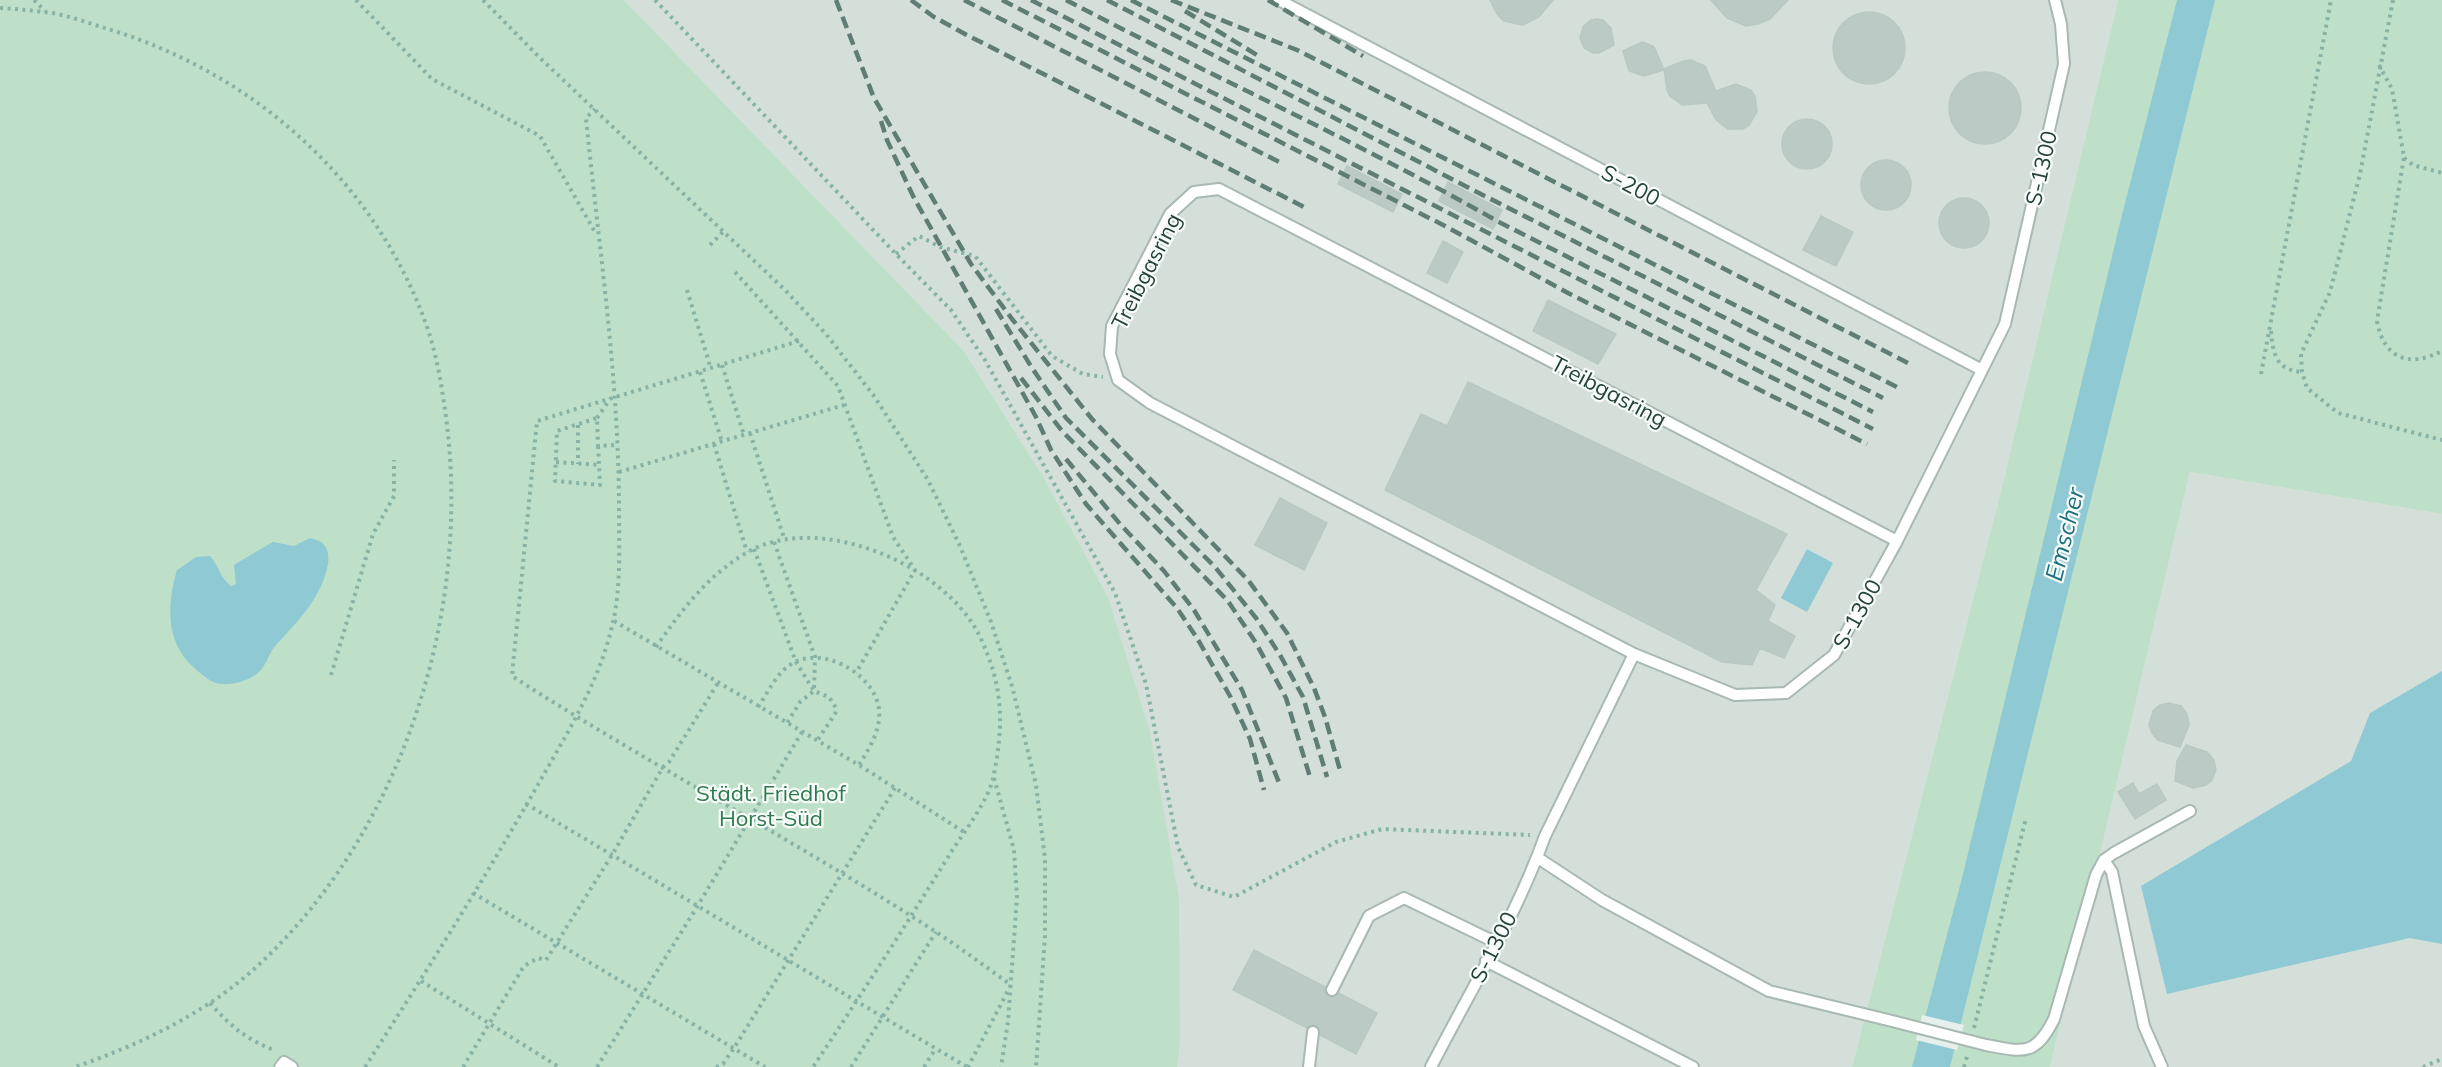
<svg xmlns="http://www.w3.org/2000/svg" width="2442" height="1067" font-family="Mulish,sans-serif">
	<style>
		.built { fill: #d4dfda }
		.green { fill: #bfe0c8 }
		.water { fill: #8ec9d4 }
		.pier { fill: #e6efeb }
		.building { fill: #bbcac4; stroke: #b8c9c2; stroke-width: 1.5 }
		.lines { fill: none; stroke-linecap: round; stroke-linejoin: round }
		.service-casing { stroke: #a8b8b2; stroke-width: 14 }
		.path { stroke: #86b3a5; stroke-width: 4; stroke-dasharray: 3 4.5; stroke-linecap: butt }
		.service { stroke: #fff; stroke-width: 10 }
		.rail { stroke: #5f7d75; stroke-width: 4.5; stroke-dasharray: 12 6; stroke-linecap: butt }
		.service-bridge-casing { stroke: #a8b8b2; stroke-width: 14; stroke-linecap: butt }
		.service-bridge { stroke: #fff; stroke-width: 10 }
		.labels { text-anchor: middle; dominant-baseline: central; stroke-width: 4.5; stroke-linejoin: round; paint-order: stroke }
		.street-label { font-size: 22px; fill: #24423a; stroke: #f7fbf9 }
		.park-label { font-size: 22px; fill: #2d7a4b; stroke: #f7fbf9 }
		.water-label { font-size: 24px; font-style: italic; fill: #1c6f80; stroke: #f7fbf9 }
	</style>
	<rect width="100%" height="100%" fill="#e6efeb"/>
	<path class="built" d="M 624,0 L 2118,0 L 2001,491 L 1852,1067 L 1177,1067 L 1180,1045 L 1108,597 L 1043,476 L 964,351 Z
		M 2190,472 L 2442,514 L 2442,1067 L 2050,1067 Z"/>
	<path class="green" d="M 0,0 L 624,0 L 964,351 L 1043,476 L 1108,597 L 1150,732 L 1179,898 L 1180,1045 L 1177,1067 L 0,1067 Z
		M 2118,0 L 2442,0 L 2442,514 L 2190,472 L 2050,1067 L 1852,1067 L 2001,491 Z"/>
	<path class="water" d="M 2177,0 L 2215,0 L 1950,1067 L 1912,1067 L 1962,878 L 2121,219 Z
		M 310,538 C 325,541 330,549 328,564 C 322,597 299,620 277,644 C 270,651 268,660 263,667 C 254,681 228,688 213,682 C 205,678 194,668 188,662 C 165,636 168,601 177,570 L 196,557 L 210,556 C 219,566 220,578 231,586 L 236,584 L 234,565 L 237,563 L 273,542 L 294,546 Z
		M 1807,549 L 1833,563 L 1807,612 L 1781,598 Z
		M 2442,671 L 2442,944 L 2410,938 L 2167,994 L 2141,886 L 2351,761 L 2370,713 Z"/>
	<path class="pier" d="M 1922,1015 L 1964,1025 L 1957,1050 L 1916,1040 Z"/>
	<path class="building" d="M 1490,0 L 1553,0 L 1539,17 L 1523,25 L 1504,21 L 1497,14 Z
		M 1711,0 L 1788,0 L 1770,19 L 1758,24 L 1746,26 L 1727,18 Z
		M1833 48a36 36 0 1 1 72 0a36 36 0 1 1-72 0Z
		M 1597,19 L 1603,20 L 1611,28 L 1614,45 L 1599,53 L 1593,53 L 1584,48 L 1580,38 L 1583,27 L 1591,20 Z
		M 1642,42 L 1653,46 L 1656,51 L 1664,70 L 1644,76 L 1629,71 L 1623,51 Z
		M 1691,60 L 1705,66 L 1716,91 L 1736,84 L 1751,90 L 1755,96 L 1757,112 L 1749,125 L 1743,129 L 1728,129 L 1716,120 L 1707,103 L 1682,105 L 1670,96 L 1667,90 L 1664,69 L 1683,61 Z
		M1949 108a36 36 0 1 1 72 0a36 36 0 1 1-72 0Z
		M1782 144a25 25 0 1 1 50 0a25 25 0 1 1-50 0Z
		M1861 185a25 25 0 1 1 50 0a25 25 0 1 1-50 0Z
		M 1347,166 L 1402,194 L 1393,212 L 1338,184 Z
		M 1448,182 L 1502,210 L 1493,229 L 1439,201 Z
		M1939 223a25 25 0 1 1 50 0a25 25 0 1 1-50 0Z
		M 1821,216 L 1853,232 L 1836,266 L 1803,250 Z
		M 1443,241 L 1463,252 L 1447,283 L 1427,273 Z
		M 1548,300 L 1616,334 L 1598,364 L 1533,331 Z
		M 1468,382 L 1787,534 L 1756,590 L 1775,605 L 1768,621 L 1795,636 L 1784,658 L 1760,648 L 1752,665 L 1722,662 L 1385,490 L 1421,414 L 1447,426 Z
		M 1280,498 L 1327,523 L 1304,570 L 1255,545 Z
		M 2169,703 L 2181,706 L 2187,714 L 2189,725 L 2180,747 L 2158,740 L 2152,733 L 2149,725 L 2153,711 L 2160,705 Z
		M 2186,745 L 2207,752 L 2214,760 L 2216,770 L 2212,780 L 2206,785 L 2193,788 L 2175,781 L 2177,761 Z
		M 2133,783 L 2139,794 L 2157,784 L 2166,800 L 2135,819 L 2118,792 Z
		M 1254,950 L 1325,987 L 1325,991 L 1328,996 L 1333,997 L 1339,993 L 1377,1013 L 1356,1054 L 1320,1035 L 1317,1026 L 1311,1025 L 1307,1028 L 1233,990 Z"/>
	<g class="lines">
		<g class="service-casing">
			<path id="service" d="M 1279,0 L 1982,370
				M 1634,654 L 1150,403 L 1118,380 L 1110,354 L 1112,326 L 1170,214 L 1194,192 L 1219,189 L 1897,541
				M 1538,858 L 1602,900 L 1769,991 L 1884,1019
				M 2104,860 L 2112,872 L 2144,1026 L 2162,1067
				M 1486,961 L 1693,1067
				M 1332,990 L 1369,916 L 1404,898 L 1497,943
				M 1986,1045 C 2023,1052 2035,1057 2054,1019 L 2096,875 L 2104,860 L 2114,853 L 2190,811
				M 280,1067 L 284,1062 L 292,1067
				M 1309,1067 L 1313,1032
				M 1431,1067 C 1470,991 1516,917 1545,836 L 1634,654 L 1735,695 L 1786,693 L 1834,655 L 1897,541 L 2005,324 L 2064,64 L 2061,24 L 2055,0"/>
		</g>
		<path class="path" d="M 34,0 L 45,11
			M 356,0 L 432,79 L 540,136 L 595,232
			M 483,0 L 539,57 L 785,290 L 826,334 L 874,396 L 928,480 L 960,546 L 991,622 L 1012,686 L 1036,785 L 1045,859 L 1045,936 L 1036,1067
			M 655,0 L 896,254 L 951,310 L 985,360 L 1115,593 L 1146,684 L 1178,847 L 1196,885 L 1234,897 L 1336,842 L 1382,829 L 1530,835
			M 2393,0 L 2360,174 L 2330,292 L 2301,354 L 2302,372 L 2307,388 L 2338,413 L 2442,440
			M 0,8 C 15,9 29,10 44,12 C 65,14 88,23 108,29 C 253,73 374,180 426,324 C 436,352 441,381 445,410 C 473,601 408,817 271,953 C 217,1008 147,1042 75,1067
			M 2379,65 L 2392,89 L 2404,157 L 2377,321 C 2384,359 2409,368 2442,351
			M 2404,158 L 2413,165 L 2442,173
			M 710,245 L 724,231
			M 896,254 L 919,236 L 940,247 L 975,256 L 1052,356 L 1083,374 L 1103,377
			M 735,272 L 838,386 L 893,537 L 915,570 L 856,673
			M 687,290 L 711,369
			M 2271,331 C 2273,354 2276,370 2302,372
			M 799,341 L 537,421 L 512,676 C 650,765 798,842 936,932 C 962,949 986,967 1011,985 L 968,1067
			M 722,365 L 744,435
			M 700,372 L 722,442
			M 2261,374 L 2331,0
			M 597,418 L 610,399
			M 578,425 L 578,464
			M 750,433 L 784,538
			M 714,444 L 747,552
			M 598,446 L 600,485 L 555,481 L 557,431 L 597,418 L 598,446 L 618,445
			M 556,462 L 599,465
			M 619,472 L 844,405
			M 774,542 L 815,657 L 814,691 L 800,702 L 787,723
			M 754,549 L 796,662 L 814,691 L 829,697 L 836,708 L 835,714 L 817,741
			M 614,621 L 859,765 L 964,832
			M 656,647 C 681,611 707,576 746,553 C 818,510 946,565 980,637 C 1003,685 1004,723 994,774 C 990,800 962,834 948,857 C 904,928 859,998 813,1067
			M 331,675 L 373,534 L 394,496 L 394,460
			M 758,707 C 769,691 778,669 797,661 C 828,648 876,676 879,710 C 881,730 869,749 859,765
			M 994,778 L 1014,850 L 1017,897 L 1008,1022 L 1001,1067
			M 526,804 C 674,891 820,980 967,1067
			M 473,893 L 765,1067
			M 421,981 L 559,1067
			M 210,1003 C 231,1027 246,1039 276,1051
			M 1974,1028 L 2026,818
			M 365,1067 C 424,975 482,883 536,788 C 566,735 600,682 613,622 C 621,589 619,544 619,510 C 619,379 599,248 586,118 L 595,109
			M 463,1067 L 524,966 L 538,958 L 546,960 L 612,855 L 663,767 L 669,762 L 718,683
			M 597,1067 L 697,907 L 802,732
			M 716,1067 L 723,1064 L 734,1048 L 895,788
			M 851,1067 L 936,932
			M 924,1067 L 936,1048
			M 1964,1067 L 1968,1053
			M 2423,1067 L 2442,1059"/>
		<use href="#service" class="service"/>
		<path class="rail" d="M 836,0 L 874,98 L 971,264 L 1012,319 L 1092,419 L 1248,580 L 1287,633 L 1314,688 L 1325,717 L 1340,770
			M 911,0 L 934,17 L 965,34 L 1306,208
			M 964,0 L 1283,164
			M 1002,0 L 1445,226 L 1570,294 L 1867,444
			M 1031,0 L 1873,429
			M 1066,0 C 1209,75 1357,141 1497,221 L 1873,412
			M 1107,0 L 1473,190 L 1883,398
			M 1131,0 L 1899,388
			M 1171,0 L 1297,50 L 1910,364
			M 1268,0 L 1363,56
			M 1185,11 L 1257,55
			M 881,121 L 887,140 L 913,196 L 1036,417 L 1051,450 L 1086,504 L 1177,608 L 1197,638 L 1230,696 L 1250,739 L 1264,790
			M 996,309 L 1032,368 L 1066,418 L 1215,567 L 1256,618 L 1280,655 L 1303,697 L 1327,777
			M 1021,378 L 1062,431 L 1228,601 L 1256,643 L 1286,698 L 1310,777
			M 1066,459 L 1120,524 L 1164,571 L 1194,610 L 1242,690 L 1280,785"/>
		<g class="service-bridge-casing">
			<path id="service-bridge" d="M 1884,1019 L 1986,1045"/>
		</g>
		<use href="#service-bridge" class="service-bridge"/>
	</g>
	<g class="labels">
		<g class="street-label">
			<text transform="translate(2041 168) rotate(-77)">S-1300</text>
			<text transform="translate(1631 185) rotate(28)">S-200</text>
			<text transform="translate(1146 271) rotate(-63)">Treibgasring</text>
			<text transform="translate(1609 391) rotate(28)">Treibgasring</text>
			<text transform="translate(1857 614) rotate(-61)">S-1300</text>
			<text transform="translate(1493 947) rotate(-63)">S-1300</text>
		</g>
		<g class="park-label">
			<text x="771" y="793">Städt. Friedhof<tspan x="771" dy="25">Horst-Süd</tspan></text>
		</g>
		<g class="water-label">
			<text transform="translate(2064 534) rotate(-76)">Emscher</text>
		</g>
	</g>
</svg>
